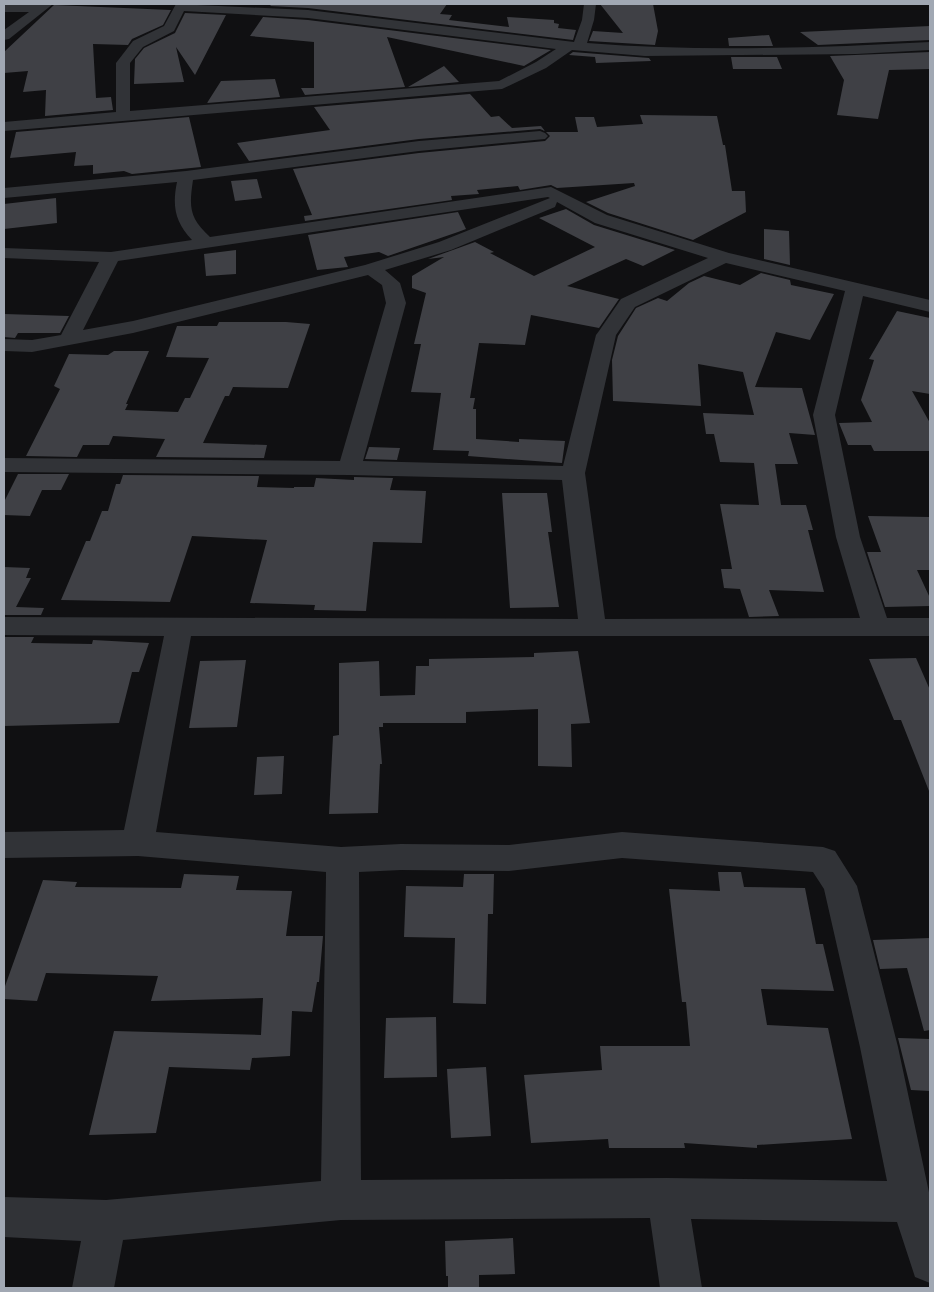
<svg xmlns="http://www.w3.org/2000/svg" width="934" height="1292" font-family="Lato,sans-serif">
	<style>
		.building { fill: #3f4045 }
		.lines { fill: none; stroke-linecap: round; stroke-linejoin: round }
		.minor { fill: #313337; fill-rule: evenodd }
	</style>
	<rect width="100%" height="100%" fill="#101012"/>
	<path class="building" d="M 272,4 L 447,4 L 440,14 L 452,15 L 449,20 L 509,27 L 507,17 L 554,20 L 554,23 L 559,24 L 558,28 L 576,30 L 573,40 L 308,8 L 270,6 Z
		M 600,4 L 653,4 L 658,31 L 655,45 L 589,41 L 593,31 L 623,33 Z
		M 54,5 L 171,10 L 163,25 L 132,39 L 128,45 L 93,44 L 96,98 L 111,97 L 113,110 L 45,116 L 46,90 L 23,92 L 28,71 L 4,73 L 4,52 Z
		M 185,13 L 226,15 L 195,75 L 176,47 L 184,82 L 134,84 L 135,59 L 144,48 L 175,33 Z
		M 263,17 L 308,20 L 551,50 L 524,66 L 387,37 L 405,87 L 305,95 L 301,88 L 314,88 L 314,42 L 250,36 Z
		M 930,26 L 930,40 L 818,45 L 800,32 Z
		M 769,35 L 773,46 L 729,46 L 728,38 Z
		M 573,52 L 649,58 L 651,61 L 596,63 L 595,57 L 569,55 Z
		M 930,52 L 930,69 L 889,70 L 878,119 L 837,115 L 844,80 L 830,56 Z
		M 731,57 L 777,57 L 782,69 L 733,69 Z
		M 444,66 L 459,82 L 408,87 Z
		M 275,79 L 280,97 L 207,103 L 221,81 Z
		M 470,94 L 491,117 L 499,116 L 512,128 L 541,126 L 545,131 L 540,129 L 419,139 L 249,161 L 237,143 L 330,130 L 314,107 Z
		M 640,115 L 717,116 L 723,145 L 725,145 L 732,191 L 745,191 L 746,212 L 693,240 L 608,213 L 586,202 L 635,186 L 634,183 L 557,188 L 551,185 L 520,190 L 518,186 L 477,190 L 479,194 L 451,196 L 452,200 L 305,221 L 304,216 L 312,215 L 293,169 L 419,153 L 545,141 L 550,136 L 546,132 L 578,132 L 575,117 L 594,117 L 597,127 L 643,124 Z
		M 189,117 L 201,167 L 132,174 L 124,171 L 93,174 L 93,165 L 74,166 L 76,152 L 10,158 L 16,132 Z
		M 257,179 L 262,198 L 235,201 L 231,181 Z
		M 56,198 L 57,223 L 4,229 L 4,204 Z
		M 566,209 L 594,225 L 675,250 L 643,266 L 626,259 L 567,286 L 619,299 L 599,328 L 531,315 L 525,345 L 479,343 L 470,398 L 475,398 L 473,409 L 476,409 L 476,439 L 519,442 L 519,439 L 565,441 L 562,463 L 468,456 L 469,451 L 433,450 L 441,393 L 411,392 L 421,344 L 414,344 L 426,293 L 412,288 L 412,276 L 444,257 L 428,259 L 475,242 L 494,252 L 490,253 L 534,276 L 595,247 L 539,218 Z
		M 458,212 L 466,229 L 458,232 L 388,256 L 379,252 L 344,257 L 348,267 L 317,270 L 308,235 Z
		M 764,229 L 789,231 L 790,265 L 764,259 Z
		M 236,250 L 236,274 L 206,276 L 204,254 Z
		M 761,273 L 790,280 L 791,285 L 834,294 L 810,340 L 776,332 L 755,387 L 802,388 L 815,435 L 789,433 L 798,464 L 775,464 L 781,505 L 806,505 L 813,530 L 808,530 L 824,592 L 769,590 L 779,616 L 749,617 L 740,589 L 724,588 L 721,569 L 732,569 L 720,504 L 759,505 L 754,463 L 720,462 L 714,434 L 706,434 L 703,413 L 754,415 L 743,372 L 698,364 L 701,406 L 613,401 L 612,360 L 618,336 L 636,308 L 658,298 L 667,301 L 689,283 L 704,276 L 740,285 Z
		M 897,311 L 930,318 L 930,394 L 912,391 L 930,423 L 930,451 L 874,451 L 871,445 L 848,445 L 839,423 L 872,422 L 861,400 L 874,360 L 869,359 Z
		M 4,314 L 69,316 L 60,333 L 18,333 L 15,338 L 4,337 Z
		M 219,322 L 286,322 L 310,324 L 288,388 L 233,387 L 229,396 L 225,396 L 203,443 L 267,445 L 264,458 L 156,457 L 165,439 L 113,436 L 109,445 L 83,445 L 77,457 L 26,456 L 60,389 L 54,386 L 69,354 L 108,355 L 114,351 L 149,351 L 126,404 L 128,404 L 125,410 L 178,412 L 185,398 L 190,398 L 209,358 L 166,357 L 177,326 L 217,326 Z
		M 369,447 L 400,448 L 397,460 L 365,459 Z
		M 18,474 L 69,474 L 61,490 L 42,490 L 30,516 L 4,515 L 4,502 Z
		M 123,475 L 259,476 L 257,487 L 294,488 L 294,487 L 314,487 L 316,478 L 354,480 L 354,477 L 393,478 L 390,490 L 426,491 L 422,543 L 373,542 L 366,611 L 314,610 L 315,605 L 250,603 L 267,540 L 192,536 L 170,602 L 61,600 L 86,541 L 90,541 L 102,511 L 108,511 L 116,484 L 120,484 Z
		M 502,493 L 547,493 L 552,532 L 548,532 L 559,607 L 510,608 Z
		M 868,516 L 930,517 L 930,570 L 917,570 L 930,598 L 930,606 L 885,607 L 867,552 L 881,552 Z
		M 4,567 L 30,568 L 26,578 L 31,578 L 16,607 L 44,608 L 41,615 L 4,615 Z
		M 4,637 L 34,637 L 31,643 L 92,644 L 93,640 L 149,643 L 139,672 L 132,672 L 119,723 L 4,726 Z
		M 578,651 L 590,723 L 571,724 L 572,767 L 538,766 L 538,709 L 466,712 L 466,723 L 383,723 L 383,727 L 379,727 L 382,764 L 380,764 L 378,813 L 329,814 L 333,736 L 339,735 L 339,663 L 379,661 L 380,696 L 415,695 L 416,666 L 429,666 L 429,659 L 534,657 L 534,653 Z
		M 916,658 L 930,690 L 929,791 L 901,720 L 894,720 L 869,659 Z
		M 246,660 L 237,727 L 189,728 L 200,661 Z
		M 284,756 L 282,794 L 254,795 L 257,757 Z
		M 718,872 L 741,872 L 744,887 L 805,888 L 816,944 L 823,944 L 834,991 L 761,989 L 767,1025 L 828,1028 L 852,1139 L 757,1145 L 757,1148 L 684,1143 L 685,1148 L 609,1148 L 608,1139 L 531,1143 L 524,1075 L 602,1070 L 600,1046 L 690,1046 L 686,1002 L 682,1002 L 669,889 L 720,891 Z
		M 184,874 L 239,876 L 236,890 L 292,891 L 286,936 L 323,936 L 319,982 L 317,982 L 312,1012 L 292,1011 L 290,1056 L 252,1058 L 250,1070 L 169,1067 L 156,1133 L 89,1135 L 114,1031 L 261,1035 L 263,998 L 151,1001 L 158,976 L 46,973 L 37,1001 L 4,999 L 4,989 L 43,880 L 77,882 L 75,887 L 181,888 Z
		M 464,874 L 494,874 L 493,914 L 488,914 L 486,1004 L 453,1003 L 455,938 L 404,937 L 406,886 L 463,887 Z
		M 930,938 L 930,1030 L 924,1031 L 907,968 L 880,969 L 873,940 Z
		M 436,1017 L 437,1077 L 384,1078 L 386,1018 Z
		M 898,1038 L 930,1039 L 930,1091 L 911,1090 Z
		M 486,1067 L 491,1136 L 451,1138 L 447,1069 Z
		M 513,1238 L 515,1274 L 479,1275 L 479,1288 L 448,1288 L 448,1276 L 446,1276 L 445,1241 Z"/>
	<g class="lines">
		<path class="minor" d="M 4,4 L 53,4 L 9,39 L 4,40 L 4,30 L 29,12 L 4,12 Z
			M 176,4 L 308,10 L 574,42 L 582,20 L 584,4 L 596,4 L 594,20 L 587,43 C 701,52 816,48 930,42 L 930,50 L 856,54 L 645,56 L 572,50 L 546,68 L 502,89 L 4,131 L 4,122 L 116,112 L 116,63 L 133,41 L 164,26 ZM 184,11 L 308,18 L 556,49 L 536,62 L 499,81 L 130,111 L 130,63 L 143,47 L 174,31 Z
			M 540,131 L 545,133 L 548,136 L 545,139 L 419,151 L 193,180 C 189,207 189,218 210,237 L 551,187 L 607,215 L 729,253 L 930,300 L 930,312 L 863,296 L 835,415 L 860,537 L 887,618 L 930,618 L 930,636 L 191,636 L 156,832 L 341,847 L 401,844 L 509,845 L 622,832 L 823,847 L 835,851 L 857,886 L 898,1047 L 930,1197 L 930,1283 L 915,1277 L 897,1222 L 691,1219 L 702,1288 L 660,1288 L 650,1218 L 341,1220 L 123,1240 L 114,1288 L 72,1288 L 81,1241 L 4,1237 L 4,1197 L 106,1200 L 321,1181 L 326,877 L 326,872 L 138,856 L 4,858 L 4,832 L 124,830 L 164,636 L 4,635 L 4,617 L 578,619 L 562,480 L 350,475 L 4,472 L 4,458 L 340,461 L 386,303 L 382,285 L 368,275 L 133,333 L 32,352 L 4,351 L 4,339 L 32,340 L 61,335 L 99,262 L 4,258 L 4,248 L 111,252 L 192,240 C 175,222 172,206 177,182 L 4,198 L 4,188 L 186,171 L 419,141 ZM 548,197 L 550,198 L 439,242 L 365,265 L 133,321 L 83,330 L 118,261 ZM 557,202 L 595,223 L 708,258 L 621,299 L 599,331 L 596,335 L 563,466 L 363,461 L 406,303 L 400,283 L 385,270 L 451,250 L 555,207 ZM 726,263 L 845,291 L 813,415 L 836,537 L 860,618 L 605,619 L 585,473 L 616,335 L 635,307 ZM 622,858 L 813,872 L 824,889 L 860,1047 L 887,1181 L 667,1178 L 361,1180 L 359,872 L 401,870 L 509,871 Z"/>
	</g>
	<rect width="934" height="1292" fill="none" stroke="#a1a8b3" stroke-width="10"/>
</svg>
